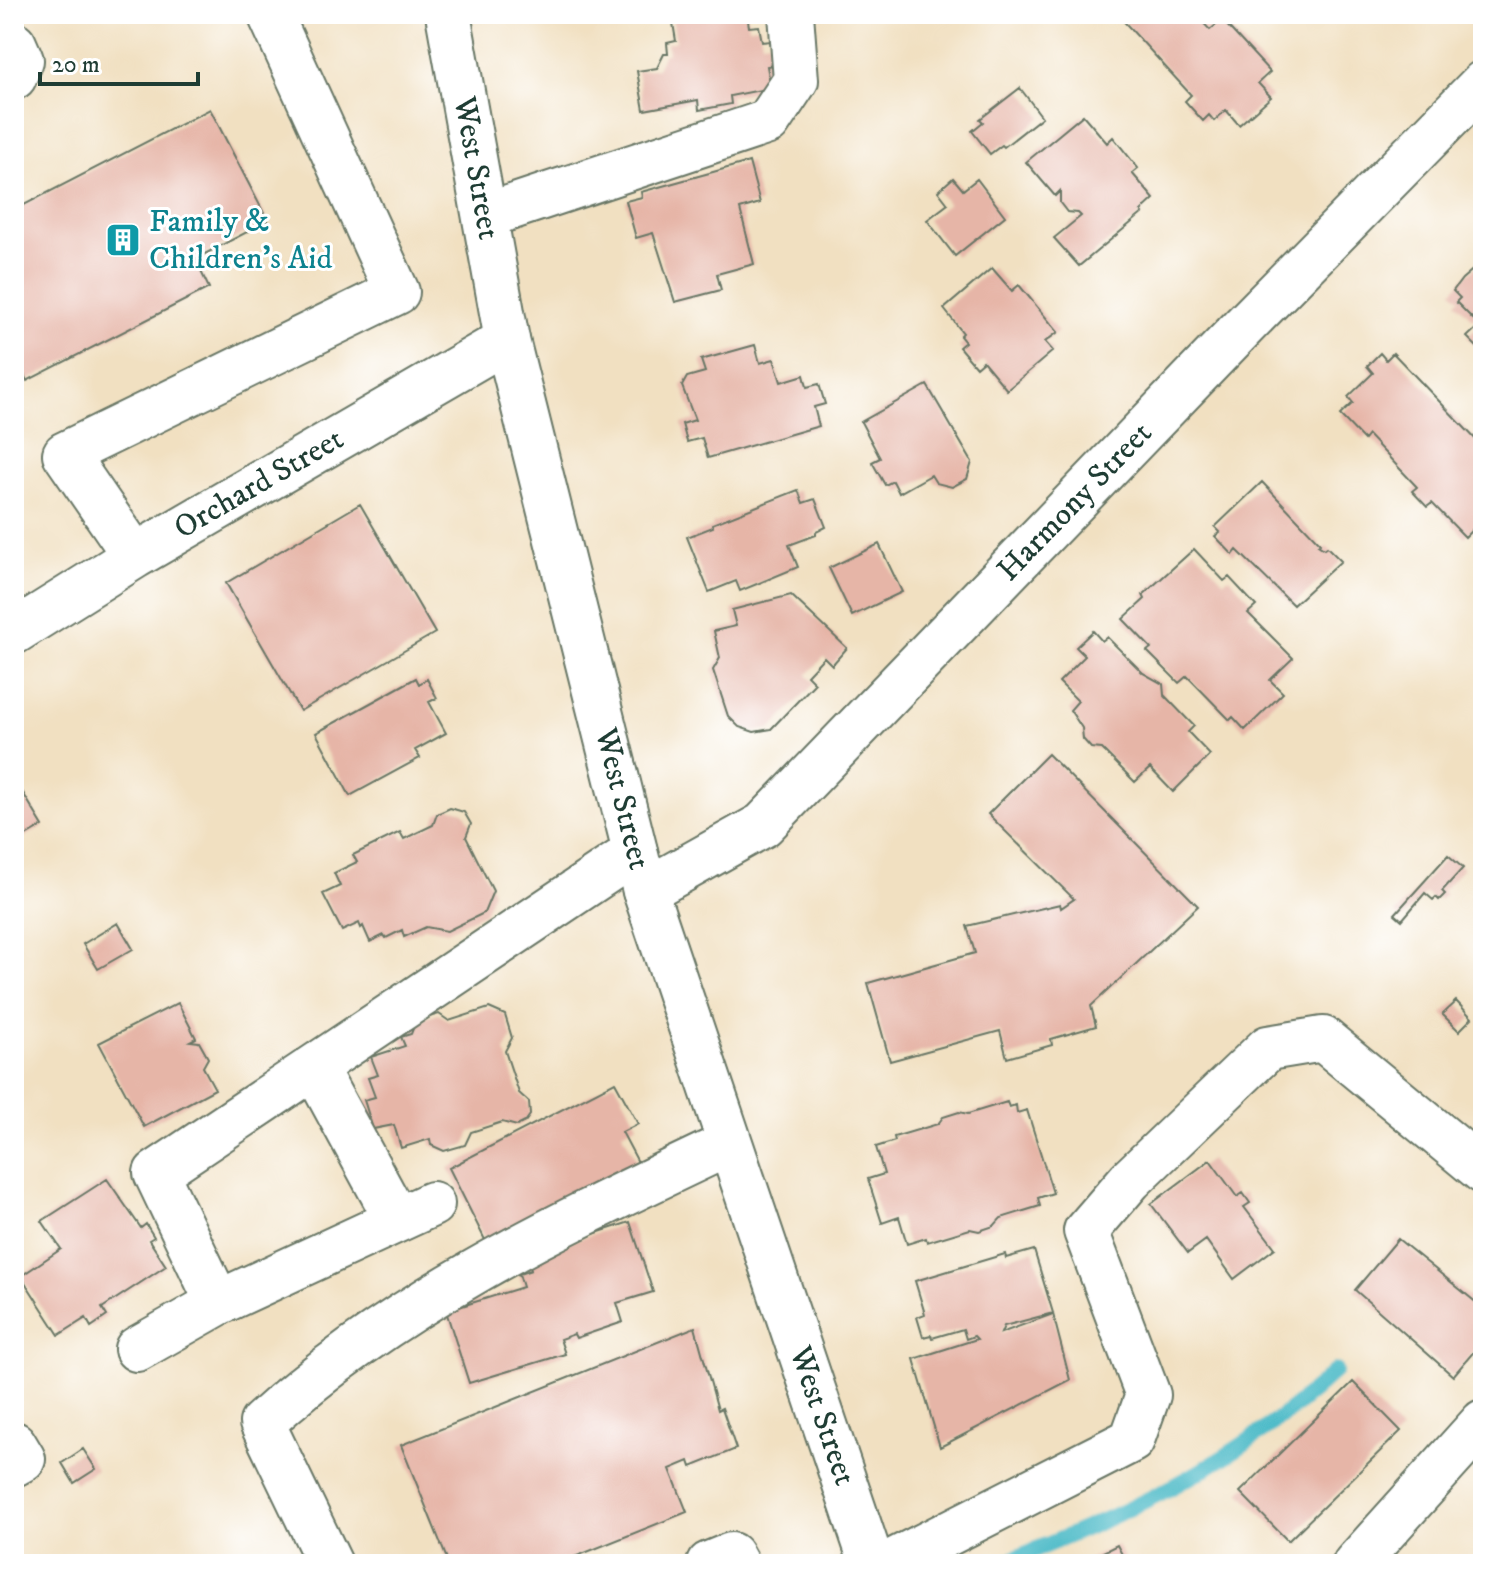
<svg xmlns="http://www.w3.org/2000/svg" width="1497" height="1578" font-family="'IM FELL DW Pica',serif">
	<style>
		.lines { fill: none; stroke-linecap: round; stroke-linejoin: round }
		.stream { stroke: #4cbac7; stroke-width: 16 }
		.building { fill: #e6b5a7 }
		.minor-casing { stroke: #687665; stroke-width: 48 }
		.major-casing { stroke: #687665; stroke-width: 48 }
		.minor { stroke: #fff; stroke-width: 44 }
		.major { stroke: #fff; stroke-width: 44 }
		.labels { text-anchor: middle; dominant-baseline: central; stroke-width: 6; stroke-linejoin: round; paint-order: stroke }
		.street-label { font-size: 32px; fill: #1f3d34; stroke: #fff }
		.culture-label { font-size: 32px; fill: #0d838f; stroke: #fff; text-anchor: start }
	</style>
	<rect width="100%" height="100%" fill="#fff"/>
	<filter id="ink" filterUnits="userSpaceOnUse"><feTurbulence type="fractalNoise" baseFrequency=".0125" numOctaves="2"/><feDisplacementMap in="SourceGraphic" scale="16" xChannelSelector="R" yChannelSelector="G"/><feConvolveMatrix kernelMatrix="1 2 1 2 8 2 1 2 1" color-interpolation-filters="sRGB"/></filter>
	<filter id="wash" filterUnits="userSpaceOnUse"><feTurbulence type="fractalNoise" baseFrequency=".006" numOctaves="4" result="noise"/><feDisplacementMap in="SourceGraphic" scale="32" xChannelSelector="R" yChannelSelector="G"/><feGaussianBlur stdDeviation="1.8" result="paint"/><feColorMatrix in="noise" values="0 0 0 0 0 0 0 0 0 0 0 0 0 0 0 0 0 1.4 0 .05"/><feComposite in="paint" operator="in"/></filter>
	<g filter="url(#wash)">
		<rect width="100%" height="100%" fill="#f1e0c1"/>
		<g class="lines">
			<path class="stream" d="M 1001,1564 C 1128,1512 1234,1467 1335,1371"/>
		</g>
		<g id="blocks">
			<path class="building" d="M 669,14 L 747,14 L 749,27 L 759,26 L 762,42 L 771,41 L 775,65 L 767,66 L 771,88 L 730,96 L 731,104 L 699,110 L 698,100 L 644,110 L 637,71 L 657,68 L 664,54 L 668,54 L 667,43 L 676,41 L 672,17 Z
				M 1117,14 L 1195,14 L 1210,30 L 1222,20 L 1270,72 L 1258,83 L 1271,97 L 1239,125 L 1226,110 L 1214,121 L 1209,115 L 1203,121 L 1185,101 L 1191,95 Z
				M 1020,88 L 1042,117 L 1004,147 L 1002,145 L 990,154 L 972,131 L 983,122 L 980,119 Z
				M 210,109 L 268,221 L 195,259 L 209,288 L 27,381 L 14,355 L 14,210 Z
				M 1083,115 L 1107,143 L 1113,137 L 1138,168 L 1132,173 L 1154,199 L 1141,211 L 1143,213 L 1079,266 L 1054,238 L 1081,216 L 1078,213 L 1067,212 L 1060,203 L 1060,191 L 1055,196 L 1026,162 Z
				M 749,162 L 760,203 L 740,209 L 754,264 L 717,274 L 721,290 L 675,302 L 653,233 L 636,238 L 626,201 L 642,197 L 641,192 Z
				M 953,178 L 963,190 L 977,179 L 1005,216 L 955,256 L 927,220 L 948,204 L 938,191 Z
				M 1483,261 L 1483,320 L 1478,314 L 1473,319 L 1456,302 L 1460,298 L 1453,291 L 1462,279 Z
				M 992,268 L 1012,291 L 1019,285 L 1058,332 L 1045,342 L 1053,351 L 1007,390 L 983,361 L 976,367 L 959,347 L 965,342 L 960,336 L 963,333 L 944,309 Z
				M 1483,322 L 1483,353 L 1467,337 Z
				M 755,345 L 760,363 L 774,359 L 781,382 L 804,375 L 807,387 L 819,384 L 825,404 L 814,407 L 819,426 L 708,458 L 702,438 L 687,442 L 682,424 L 695,420 L 682,386 L 687,377 L 705,372 L 701,360 Z
				M 1380,353 L 1386,360 L 1393,353 L 1483,447 L 1483,525 L 1477,531 L 1474,528 L 1465,537 L 1432,503 L 1427,507 L 1412,491 L 1417,487 L 1368,435 L 1364,440 L 1340,415 L 1353,403 L 1348,397 L 1373,373 L 1367,366 Z
				M 927,385 L 972,462 L 967,479 L 952,487 L 936,483 L 931,475 L 899,493 L 893,481 L 885,485 L 872,462 L 880,458 L 861,422 Z
				M 1262,482 L 1320,543 L 1318,545 L 1324,549 L 1327,547 L 1341,561 L 1293,605 L 1237,550 L 1233,555 L 1215,536 L 1220,532 L 1215,527 Z
				M 798,490 L 803,503 L 815,499 L 826,527 L 816,532 L 816,535 L 789,545 L 798,567 L 740,591 L 736,581 L 709,592 L 687,537 L 713,527 L 712,524 Z
				M 360,504 L 435,633 L 300,711 L 226,583 Z
				M 879,544 L 902,592 L 852,616 L 829,568 Z
				M 1194,549 L 1224,581 L 1229,577 L 1256,606 L 1248,613 L 1293,658 L 1270,680 L 1283,693 L 1245,730 L 1233,717 L 1230,720 L 1187,676 L 1179,683 L 1147,651 L 1151,648 L 1123,619 L 1145,599 L 1143,595 Z
				M 791,595 L 847,648 L 832,665 L 824,657 L 807,675 L 815,683 L 771,729 L 754,732 L 739,727 L 728,716 L 713,670 L 720,658 L 714,631 L 736,626 L 732,610 Z
				M 1093,631 L 1102,641 L 1107,637 L 1143,673 L 1163,684 L 1164,695 L 1194,726 L 1188,732 L 1210,755 L 1173,792 L 1150,768 L 1135,782 L 1102,749 L 1091,748 L 1083,739 L 1082,728 L 1070,710 L 1078,701 L 1059,682 L 1085,656 L 1076,647 Z
				M 416,678 L 419,684 L 427,679 L 437,698 L 429,702 L 446,733 L 415,750 L 420,758 L 350,796 L 316,733 Z
				M 1048,754 L 1198,906 L 1091,1006 L 1096,1026 L 1051,1039 L 1052,1045 L 1007,1058 L 1000,1031 L 890,1061 L 868,983 L 975,953 L 967,926 L 1060,904 L 1061,908 L 1074,899 L 988,814 Z
				M 14,778 L 43,826 L 14,843 Z
				M 450,808 L 464,812 L 471,824 L 466,837 L 493,891 L 484,913 L 447,931 L 426,927 L 404,937 L 402,930 L 386,938 L 384,935 L 370,942 L 363,926 L 361,928 L 359,923 L 342,931 L 323,894 L 340,886 L 334,873 L 357,862 L 353,855 L 400,832 L 404,839 L 433,825 L 437,814 Z
				M 1448,855 L 1463,868 L 1442,891 L 1445,894 L 1439,900 L 1436,897 L 1433,900 L 1425,893 L 1402,920 L 1395,914 Z
				M 118,923 L 133,949 L 98,969 L 83,944 Z
				M 1456,1001 L 1472,1018 L 1459,1031 L 1442,1014 Z
				M 178,1003 L 196,1038 L 190,1041 L 199,1042 L 208,1058 L 203,1067 L 215,1089 L 144,1127 L 99,1043 Z
				M 489,1008 L 505,1015 L 512,1038 L 505,1051 L 519,1093 L 529,1102 L 530,1115 L 525,1122 L 517,1126 L 502,1122 L 471,1132 L 465,1145 L 444,1151 L 431,1145 L 430,1139 L 401,1148 L 394,1125 L 373,1129 L 364,1100 L 375,1097 L 368,1078 L 378,1075 L 371,1057 L 405,1046 L 401,1037 L 411,1034 L 416,1021 L 439,1014 L 449,1021 Z
				M 615,1082 L 638,1124 L 622,1132 L 639,1164 L 486,1242 L 449,1168 Z
				M 1007,1102 L 1009,1107 L 1016,1105 L 1017,1113 L 1027,1110 L 1053,1193 L 1038,1198 L 1040,1206 L 1001,1218 L 994,1226 L 979,1231 L 970,1229 L 927,1242 L 926,1238 L 907,1244 L 899,1217 L 882,1223 L 868,1179 L 884,1174 L 876,1147 L 895,1141 L 894,1137 L 938,1124 L 943,1117 L 959,1112 L 968,1114 Z
				M 1210,1160 L 1237,1197 L 1243,1193 L 1250,1203 L 1244,1207 L 1275,1248 L 1234,1279 L 1206,1240 L 1188,1253 L 1151,1204 Z
				M 107,1179 L 141,1228 L 146,1224 L 154,1237 L 149,1240 L 166,1266 L 102,1308 L 107,1316 L 91,1327 L 86,1318 L 59,1335 L 21,1276 L 61,1249 L 42,1221 Z
				M 630,1222 L 653,1292 L 617,1303 L 623,1322 L 576,1338 L 574,1334 L 560,1339 L 565,1354 L 469,1383 L 446,1311 L 523,1287 L 519,1274 L 531,1270 L 529,1261 L 547,1249 Z
				M 1398,1239 L 1483,1308 L 1483,1341 L 1453,1376 L 1355,1290 Z
				M 1034,1250 L 1053,1313 L 1004,1326 L 1001,1333 L 1053,1314 L 1070,1380 L 940,1447 L 914,1359 L 977,1339 L 974,1336 L 966,1339 L 963,1329 L 932,1338 L 931,1335 L 923,1337 L 917,1317 L 925,1314 L 915,1281 L 1005,1254 L 1006,1258 Z
				M 695,1327 L 718,1410 L 722,1408 L 736,1449 L 691,1467 L 689,1461 L 670,1469 L 687,1512 L 557,1564 L 449,1564 L 401,1445 Z
				M 1353,1382 L 1401,1431 L 1288,1541 L 1240,1492 Z
				M 83,1449 L 96,1469 L 74,1483 L 62,1463 Z
				M 1117,1545 L 1127,1564 L 1079,1564 Z"/>
		</g>
	</g>
	<g filter="url(#ink)">
		<use href="#blocks" fill-opacity="0" stroke="#687665" stroke-width="2"/>
		<g class="lines">
			<g class="minor-casing">
				<path id="minor" d="M 14,44 L 21,60 L 14,77
					M 485,216 L 768,122 L 796,80 L 791,14
					M 135,556 L 65,454 L 397,292 L 270,14
					M 14,632 L 135,556 L 507,340
					M 645,891 L 763,825 L 1244,326 L 1483,83
					M 314,1067 L 397,1220
					M 432,1204 L 218,1303 L 156,1173 L 635,852
					M 137,1349 L 218,1303
					M 14,1444 L 23,1459 L 14,1464
					M 330,1564 L 262,1423 C 397,1299 564,1222 728,1144
					M 709,1564 L 731,1555 L 736,1564
					M 888,1564 L 1132,1440 L 1148,1395 L 1086,1231 L 1130,1180 L 1268,1048 L 1323,1039 L 1483,1171
					M 1355,1564 L 1483,1422"/>
			</g>
			<g class="major-casing">
				<path id="major" d="M 448,14 L 507,340 L 645,891 L 872,1564"/>
			</g>
			<use href="#minor" class="minor"/>
			<use href="#major" class="major"/>
		</g>
	</g>
	<defs>
		<g id="building-square" transform="scale(1.8)"><rect x="-9" y="-9" width="18" height="18" rx="4" fill="#0f9aa8" stroke="#fff"/><path d="M-4-6H4V6H1V3H-1V6H-4ZM-2.5-4.3h1.7v1.8h-1.7ZM.8-4.3h1.7v1.8H.8ZM-2.5-1h1.7V.8h-1.7ZM.8-1h1.7V.8H.8Z" fill="#fff"/></g>
	</defs>
	<g fill-rule="evenodd">
		<use href="#building-square" x="123" y="240"/>
	</g>
	<g class="labels">
		<g class="street-label">
			<text transform="translate(476 168) rotate(80)">West Street</text>
			<text transform="translate(259 484) rotate(-30)">Orchard Street</text>
			<text transform="translate(1075 502) rotate(-46)">Harmony Street</text>
			<text transform="translate(622 799) rotate(76)">West Street</text>
			<text transform="translate(822 1416) rotate(71)">West Street</text>
		</g>
		<g class="culture-label">
			<text x="149" y="222">Family &amp;<tspan x="149" dy="37">Children's Aid</tspan></text>
		</g>
	</g>
	<rect width="1497" height="1578" fill="none" stroke="#fff" stroke-width="48"/>
	<path d="M40 72v12h158v-12" fill="none" stroke="#1f3d34" stroke-width="4"/>
	<text x="52" y="72" font-size="24" fill="#1f3d34" stroke="#ffffff" stroke-width="6" paint-order="stroke">20 m</text>
</svg>
